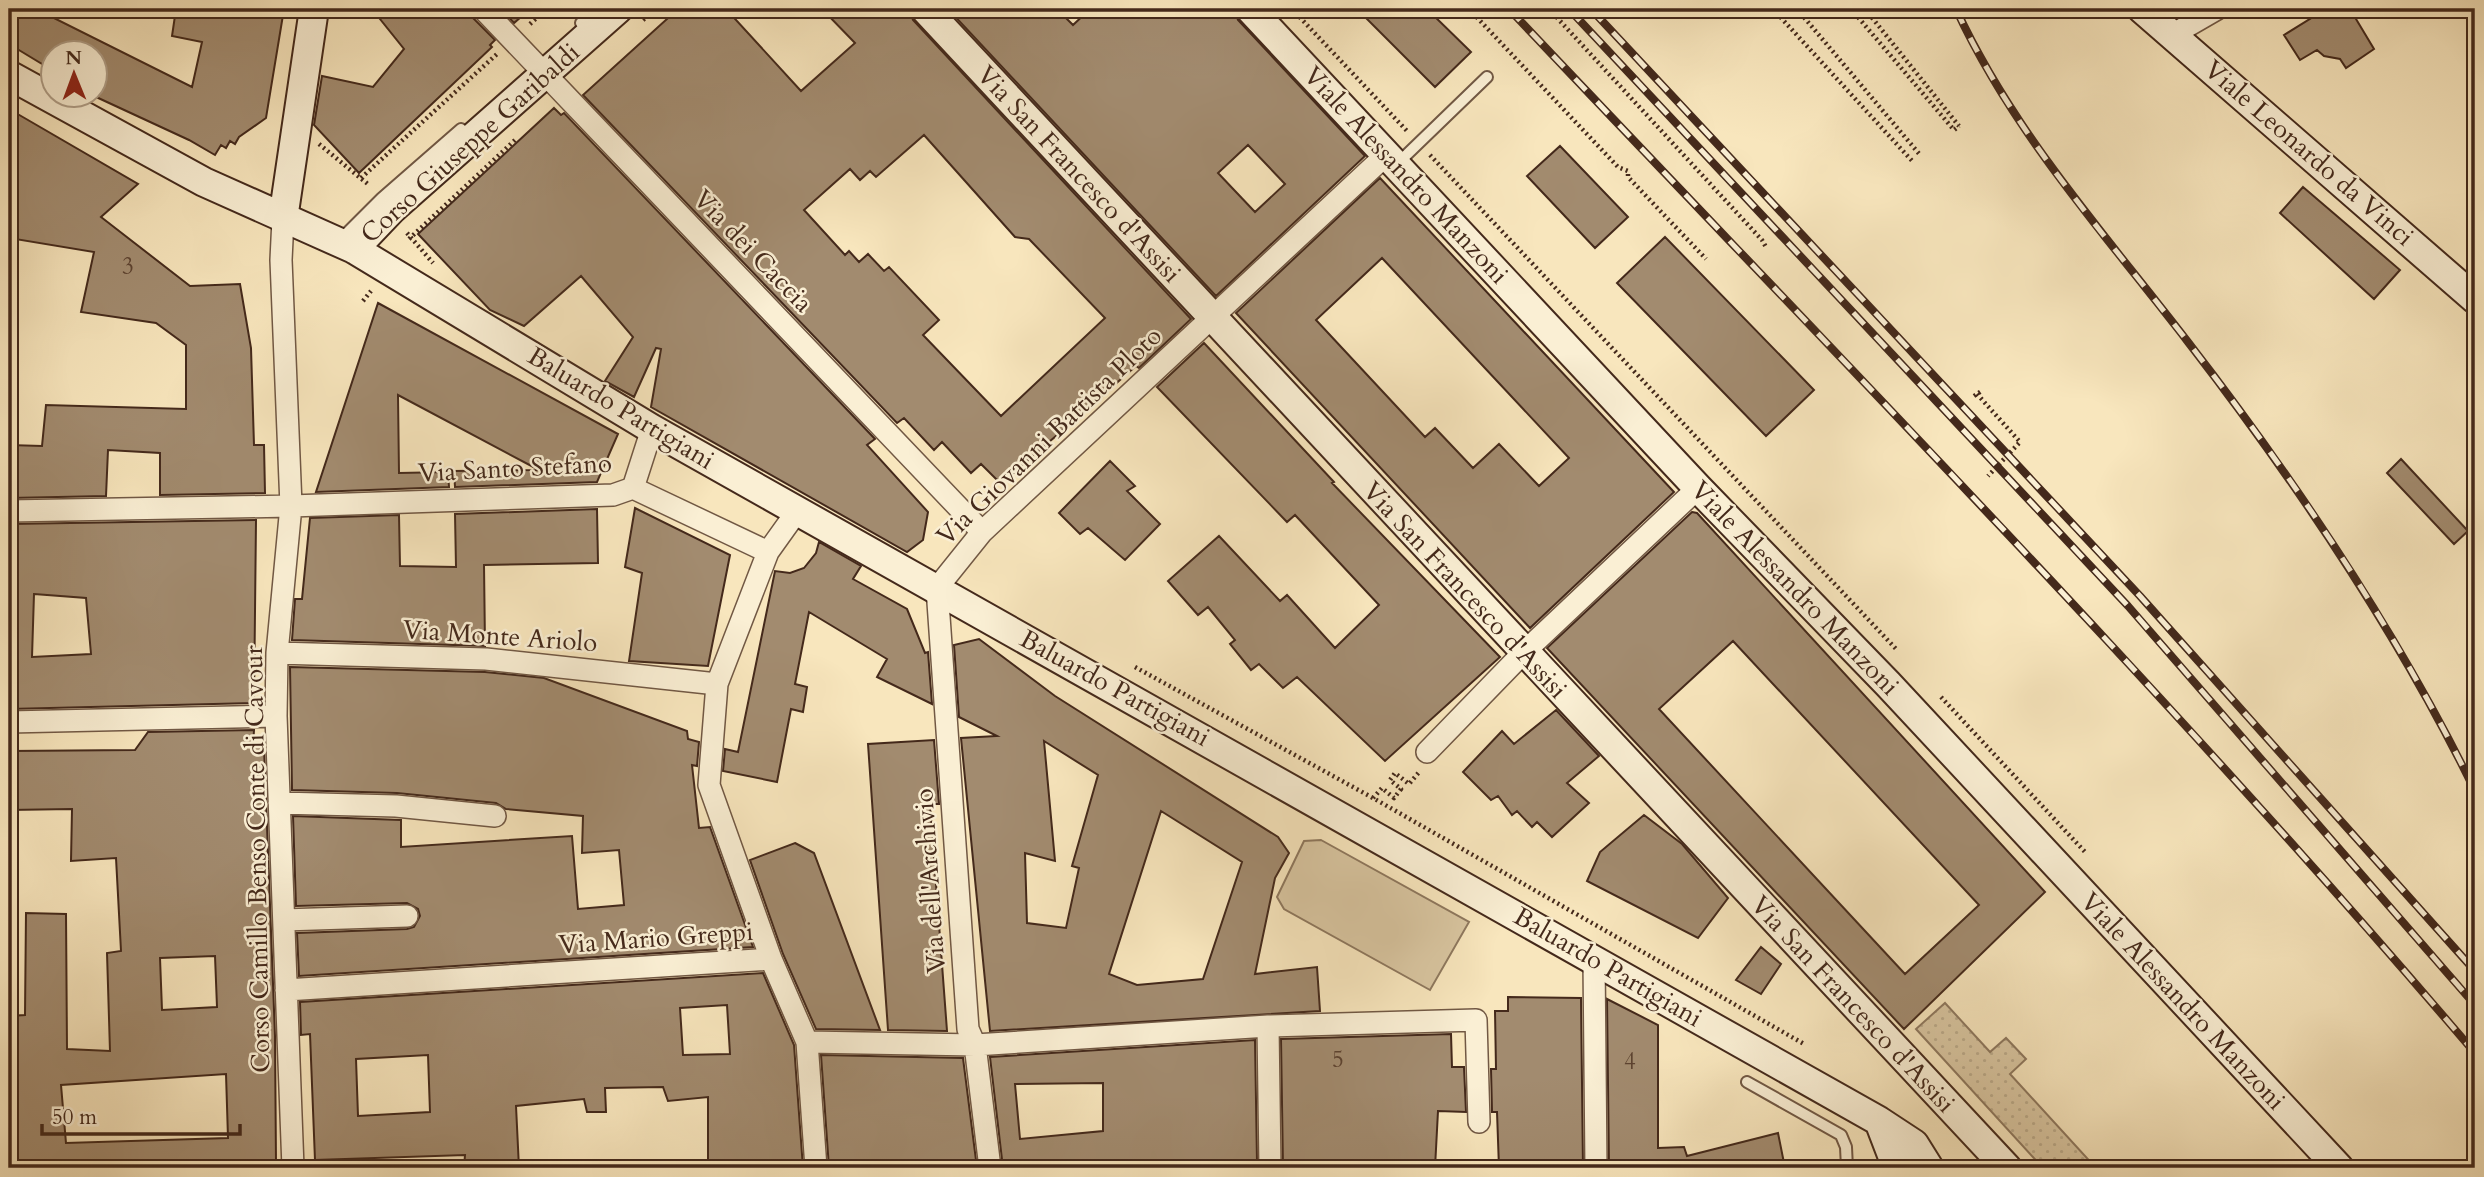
<svg xmlns="http://www.w3.org/2000/svg" width="2484" height="1177" font-family="Cardo,serif">
	<style>
		.grass { fill: url(#grass-dots); stroke: #8e785e; stroke-width: 2 }
		.pitch { fill: #d9c6a1; stroke: #8e785e; stroke-width: 2 }
		.building { fill: #a28b6f; stroke: #44291b; stroke-width: 2; fill-rule: evenodd }
		.lines { fill: none; stroke-linecap: round; stroke-linejoin: round }
		.lane-casing { stroke: #715844; stroke-width: 14 }
		.street-casing { stroke: #715844; stroke-width: 24 }
		.secondary-casing { stroke: #44291b; stroke-width: 32 }
		.path { stroke: #44291b; stroke-width: 4.5; stroke-dasharray: 2 3.5; stroke-linecap: butt }
		.lane { stroke: #faefd4; stroke-width: 10 }
		.street { stroke: #faefd4; stroke-width: 21 }
		.secondary { stroke: #faefd4; stroke-width: 28 }
		.rail-casing { stroke: #44291b; stroke-width: 8 }
		.rail { stroke: #faefd4; stroke-width: 5; stroke-dasharray: 16; stroke-linecap: butt }
		.labels { text-anchor: middle; dominant-baseline: central; stroke-width: 5; stroke-linejoin: round; paint-order: stroke }
		.number-label { font-size: 23px; fill: #5c4230 }
		.street-label { font-size: 26px; fill: #44291b; stroke: #faefd4 }
	</style>
	<defs>
		<pattern id="grass-dots" width="8" height="8" patternUnits="userSpaceOnUse" patternTransform="scale(1.75)"><rect width="8" height="8" fill="#d9c6a1"/><path d="M2 2h.1M6 6h.1" fill="none" stroke="#bbaa8a" stroke-width="1.8" stroke-linecap="round"/></pattern>
	</defs>
	<rect width="100%" height="100%" fill="#f8e6bd"/>
	<filter id="stains"><feTurbulence type="fractalNoise" baseFrequency=".00286" numOctaves="4"/><feColorMatrix values="0 0 0 0 .2 0 0 0 0 .09 0 0 0 0 .02 0 0 0 .5 -.17"/></filter>
	<radialGradient id="worn" r=".72"><stop offset=".6" stop-color="#630" stop-opacity="0"/><stop offset="1" stop-color="#630" stop-opacity=".3"/></radialGradient>
	<path class="grass" d="M 1945,1003 L 1990,1052 L 2006,1038 L 2026,1059 L 2010,1074 L 2096,1168 L 2043,1168 L 1916,1029 Z"/>
	<path class="pitch" d="M 1321,840 L 1469,922 L 1430,990 L 1284,909 L 1277,897 L 1304,841 Z"/>
	<path class="building" d="M 9,9 L 36,9 L 192,87 L 202,42 L 172,36 L 176,9 L 284,9 L 266,118 L 239,137 L 235,144 L 230,141 L 226,148 L 221,145 L 215,155 L 189,140 L 94,96 L 94,52 L 52,52 L 52,70 L 9,44 Z
		M 372,9 L 470,9 L 473,18 L 495,40 L 490,45 L 492,47 L 359,173 L 314,125 L 322,76 L 373,87 L 404,49 Z
		M 501,9 L 530,9 L 514,23 Z
		M 678,9 L 726,9 L 801,91 L 855,43 L 822,9 L 909,9 L 913,20 L 1191,319 L 1139,368 L 1136,366 L 1001,484 L 981,464 L 971,473 L 942,442 L 934,450 L 904,418 L 897,423 L 583,95 ZM 924,135 L 1015,237 L 1029,239 L 1105,318 L 1001,416 L 923,335 L 939,320 L 889,267 L 884,271 L 868,254 L 859,262 L 849,251 L 845,255 L 804,210 L 850,169 L 860,180 L 870,171 L 876,177 Z
		M 948,9 L 1057,9 L 1073,25 L 1090,9 L 1234,9 L 1238,20 L 1365,156 L 1216,296 ZM 1248,145 L 1285,184 L 1255,212 L 1218,173 Z
		M 1357,9 L 1427,9 L 1471,52 L 1435,87 Z
		M 2326,9 L 2350,9 L 2374,49 L 2346,68 L 2340,59 L 2324,56 L 2317,50 L 2300,60 L 2284,35 Z
		M 554,108 L 561,115 L 564,113 L 875,439 L 867,445 L 928,512 L 923,540 L 907,552 L 651,407 L 661,349 L 656,348 L 634,397 L 605,381 L 633,337 L 581,276 L 524,326 L 490,310 L 418,234 Z
		M 9,109 L 138,184 L 101,217 L 190,286 L 240,284 L 251,348 L 254,445 L 264,445 L 265,493 L 160,495 L 160,453 L 108,450 L 106,496 L 9,498 L 9,445 L 42,446 L 46,405 L 186,409 L 186,345 L 156,323 L 81,312 L 94,252 L 9,238 Z
		M 1560,146 L 1628,217 L 1595,248 L 1527,176 Z
		M 1380,178 L 1674,492 L 1530,628 L 1236,313 ZM 1382,258 L 1569,458 L 1539,486 L 1499,444 L 1473,468 L 1435,428 L 1425,437 L 1316,320 Z
		M 2303,187 L 2400,270 L 2374,299 L 2280,213 Z
		M 1665,237 L 1814,390 L 1766,436 L 1617,283 Z
		M 378,303 L 618,434 L 597,482 L 455,487 L 454,471 L 539,470 L 398,395 L 399,473 L 448,472 L 449,487 L 316,492 Z
		M 1204,343 L 1334,482 L 1332,483 L 1500,657 L 1385,761 L 1297,677 L 1283,688 L 1259,664 L 1251,670 L 1230,644 L 1235,640 L 1208,607 L 1198,615 L 1168,581 L 1219,536 L 1280,601 L 1287,595 L 1335,648 L 1379,605 L 1295,515 L 1287,522 L 1157,387 Z
		M 2401,459 L 2468,531 L 2454,544 L 2387,473 Z
		M 1110,461 L 1135,486 L 1127,491 L 1160,524 L 1125,560 L 1088,528 L 1080,534 L 1059,513 Z
		M 635,508 L 730,555 L 708,666 L 629,661 L 642,573 L 625,567 Z
		M 597,509 L 598,563 L 484,565 L 485,646 L 292,640 L 295,599 L 302,599 L 310,518 L 399,515 L 400,566 L 456,567 L 455,514 Z
		M 1692,512 L 1697,513 L 2045,892 L 1904,1029 L 1547,648 ZM 1733,641 L 1979,905 L 1905,974 L 1659,709 Z
		M 256,520 L 254,703 L 9,709 L 9,524 ZM 34,594 L 86,598 L 91,654 L 32,657 Z
		M 819,542 L 861,566 L 853,579 L 907,609 L 925,653 L 928,652 L 932,704 L 877,677 L 887,659 L 809,612 L 795,684 L 807,687 L 803,712 L 791,709 L 777,782 L 723,771 L 725,749 L 738,752 L 775,571 L 790,573 L 804,568 L 816,553 Z
		M 979,639 L 1055,696 L 1278,837 L 1289,853 L 1275,878 L 1255,974 L 1317,967 L 1320,1011 L 990,1031 L 961,738 L 997,736 L 959,717 L 954,645 ZM 1044,741 L 1098,775 L 1072,866 L 1079,868 L 1066,928 L 1027,923 L 1025,853 L 1055,861 ZM 1161,811 L 1242,862 L 1203,979 L 1137,985 L 1109,974 Z
		M 290,667 L 485,672 L 544,678 L 687,731 L 688,739 L 699,742 L 697,766 L 692,765 L 699,828 L 710,827 L 753,947 L 299,976 L 297,933 L 407,929 L 414,927 L 420,916 L 418,909 L 407,903 L 296,906 L 293,816 L 401,820 L 401,847 L 572,836 L 578,909 L 624,905 L 619,850 L 582,853 L 583,816 L 506,809 L 496,803 L 397,793 L 292,790 Z
		M 1556,710 L 1599,756 L 1567,783 L 1589,803 L 1552,837 L 1537,822 L 1532,827 L 1517,811 L 1512,815 L 1498,796 L 1491,800 L 1463,772 L 1502,731 L 1514,744 Z
		M 254,730 L 253,746 L 264,747 L 275,1036 L 276,1163 L 9,1168 L 9,1016 L 25,1015 L 26,913 L 66,914 L 67,1049 L 110,1051 L 107,953 L 121,951 L 116,858 L 71,861 L 72,809 L 9,810 L 9,751 L 135,750 L 148,732 ZM 215,956 L 217,1007 L 162,1010 L 160,958 ZM 226,1074 L 228,1138 L 66,1143 L 61,1085 Z
		M 934,740 L 939,804 L 930,804 L 947,1031 L 888,1030 L 868,744 Z
		M 1644,815 L 1682,844 L 1728,898 L 1698,938 L 1587,881 L 1600,852 Z
		M 795,843 L 814,853 L 880,1030 L 816,1029 L 783,954 L 750,860 Z
		M 1761,947 L 1781,964 L 1761,994 L 1736,980 Z
		M 763,973 L 794,1045 L 803,1168 L 708,1168 L 708,1097 L 668,1101 L 663,1087 L 605,1088 L 606,1112 L 587,1112 L 584,1099 L 516,1106 L 519,1168 L 464,1168 L 465,1155 L 315,1160 L 310,1034 L 301,1035 L 300,1002 ZM 727,1005 L 730,1054 L 683,1055 L 680,1008 ZM 428,1055 L 430,1112 L 358,1116 L 356,1059 Z
		M 1508,997 L 1581,998 L 1583,1168 L 1499,1168 L 1497,1112 L 1492,1112 L 1491,1069 L 1496,1069 L 1495,1011 L 1508,1011 Z
		M 1607,999 L 1658,1025 L 1658,1148 L 1684,1147 L 1687,1156 L 1778,1133 L 1785,1168 L 1609,1168 Z
		M 1451,1034 L 1452,1067 L 1464,1067 L 1466,1112 L 1438,1111 L 1435,1168 L 1283,1168 L 1281,1039 Z
		M 1255,1040 L 1257,1162 L 1188,1168 L 1003,1168 L 990,1057 ZM 1103,1083 L 1103,1131 L 1020,1139 L 1015,1084 Z
		M 821,1055 L 963,1058 L 977,1168 L 829,1168 Z"/>
	<g class="lines">
		<g class="lane-casing">
			<path id="lane" d="M 581,23 L 597,9
				M 1397,164 L 1487,77
				M 339,241 L 382,198 L 461,129
				M 1747,1082 L 1841,1135 L 1846,1147 L 1847,1168"/>
		</g>
		<g class="street-casing">
			<path id="street" d="M 483,9 L 982,532
				M 2172,35 L 2217,9
				M 283,219 L 281,260 L 291,506 L 277,653 L 276,716 L 293,1168
				M 633,488 L 652,429
				M 798,510 L 768,552 L 717,684 L 709,785 L 771,959 L 807,1042 L 975,1045 L 1268,1026 L 1476,1020 L 1479,1122
				M 9,511 L 291,506 L 613,495 L 633,488 L 768,552
				M 277,653 L 486,659 L 717,684
				M 9,722 L 276,716
				M 1427,752 L 1523,653 L 1698,488
				M 279,803 L 396,806 L 495,816
				M 284,920 L 407,916
				M 1594,959 L 1596,1168
				M 286,990 L 771,959
				M 1268,1026 L 1270,1168
				M 807,1042 L 816,1168
				M 990,1168 L 975,1045 L 968,1029 L 937,588 L 982,532 L 1387,154"/>
		</g>
		<g class="secondary-casing">
			<path id="secondary" d="M 925,9 L 2007,1168
				M 1250,9 L 1698,488 L 1888,684 L 2339,1168
				M 2142,9 L 2475,299
				M 9,75 L 204,182 L 354,249 L 652,429 L 1879,1121 L 1914,1144 L 1929,1168
				M 283,219 L 314,9
				M 354,249 L 392,209 L 618,9
				M 1879,1121 L 1897,1168"/>
		</g>
		<path class="path" d="M 1292,9 L 1407,131
			M 1469,9 L 1618,167 L 1628,171 L 1628,177 L 1706,259
			M 1549,9 L 1762,240 L 1767,249
			M 1773,9 L 1914,163
			M 1797,9 L 1921,156
			M 1851,9 L 1954,130 L 1959,126
			M 1865,9 L 1959,126
			M 643,20 L 655,9
			M 530,24 L 546,9
			M 319,144 L 369,185
			M 1430,155 L 1897,650
			M 361,178 L 497,54
			M 407,233 L 433,263
			M 409,239 L 515,140
			M 363,301 L 371,291
			M 1977,394 L 2020,442 L 1988,476
			M 1974,396 L 1983,390
			M 1135,667 L 1373,798 L 1804,1044
			M 1941,697 L 2085,852
			M 1373,798 L 1382,788 L 1394,798 L 1401,789 L 1390,780 L 1395,773 L 1409,784 L 1420,771
			M 327,1160 L 328,1168"/>
		<use href="#lane" class="lane"/>
		<use href="#street" class="street"/>
		<use href="#secondary" class="secondary"/>
		<g class="rail-casing">
			<path id="rail" d="M 1509,9 C 1834,353 2168,692 2475,1053
				M 1569,9 L 2128,606 L 2475,1005
				M 1591,9 L 2140,596 L 2475,971
				M 1956,9 C 2014,134 2105,234 2188,342 C 2297,483 2397,631 2475,791"/>
		</g>
		<use href="#rail" class="rail"/>
	</g>
	<g class="labels">
		<g class="number-label">
			<text x="128" y="266">3</text>
			<text x="1338" y="1059">5</text>
			<text x="1630" y="1061">4</text>
		</g>
		<g class="street-label">
			<text transform="translate(470 143) rotate(-42)">Corso Giuseppe Garibaldi</text>
			<text transform="translate(2309 153) rotate(41)">Viale Leonardo da Vinci</text>
			<text transform="translate(1079 174) rotate(47)">Via San Francesco d'Assisi</text>
			<text transform="translate(1406 175) rotate(47)">Viale Alessandro Manzoni</text>
			<text transform="translate(753 251) rotate(46)">Via dei Caccia</text>
			<text transform="translate(621 408) rotate(31)">Baluardo Partigiani</text>
			<text transform="translate(1049 436) rotate(-44)">Via Giovanni Battista Ploto</text>
			<text transform="translate(515 468) rotate(-3)">Via Santo Stefano</text>
			<text transform="translate(1795 588) rotate(46)">Viale Alessandro Manzoni</text>
			<text transform="translate(1465 590) rotate(47)">Via San Francesco d'Assisi</text>
			<text transform="translate(500 636) rotate(4)">Via Monte Ariolo</text>
			<text transform="translate(1115 688) rotate(29)">Baluardo Partigiani</text>
			<text transform="translate(257 859) rotate(-91)">Corso Camillo Benso Conte di Cavour</text>
			<text transform="translate(930 881) rotate(-94)">Via dell'Archivio</text>
			<text transform="translate(656 938) rotate(-4)">Via Mario Greppi</text>
			<text transform="translate(1608 967) rotate(30)">Baluardo Partigiani</text>
			<text transform="translate(2183 1001) rotate(47)">Viale Alessandro Manzoni</text>
			<text transform="translate(1853 1004) rotate(47)">Via San Francesco d'Assisi</text>
		</g>
	</g>
	<rect width="2484" height="1177" fill="none" stroke="#f8e6bd" stroke-width="35"/>
	<rect x="10" y="10" width="2463" height="1156" fill="none" stroke="#44291b" stroke-width="3.5"/>
	<rect x="18" y="18" width="2449" height="1142" fill="none" stroke="#44291b" stroke-width="2"/>
	<g transform="translate(74 74) rotate(359)"><circle r="33" fill="#faefd4" stroke="#b1a08a" stroke-width="2"/>
	<path d="M0-5L12 26L0 18L-12 26Z" fill="#8f2418"/>
	<text y="-10" font-size="19" font-weight="bold" text-anchor="middle" fill="#44291b">N</text>
	</g>
	<path d="M42 1124v10h198v-10" fill="none" stroke="#44291b" stroke-width="3.5"/>
	<text x="52" y="1124" font-size="21" fill="#44291b" stroke="#faefd4" stroke-width="5" paint-order="stroke">50 m</text>
	<rect width="100%" height="100%" filter="url(#stains)"/>
	<rect width="100%" height="100%" fill="url(#worn)"/>
</svg>
